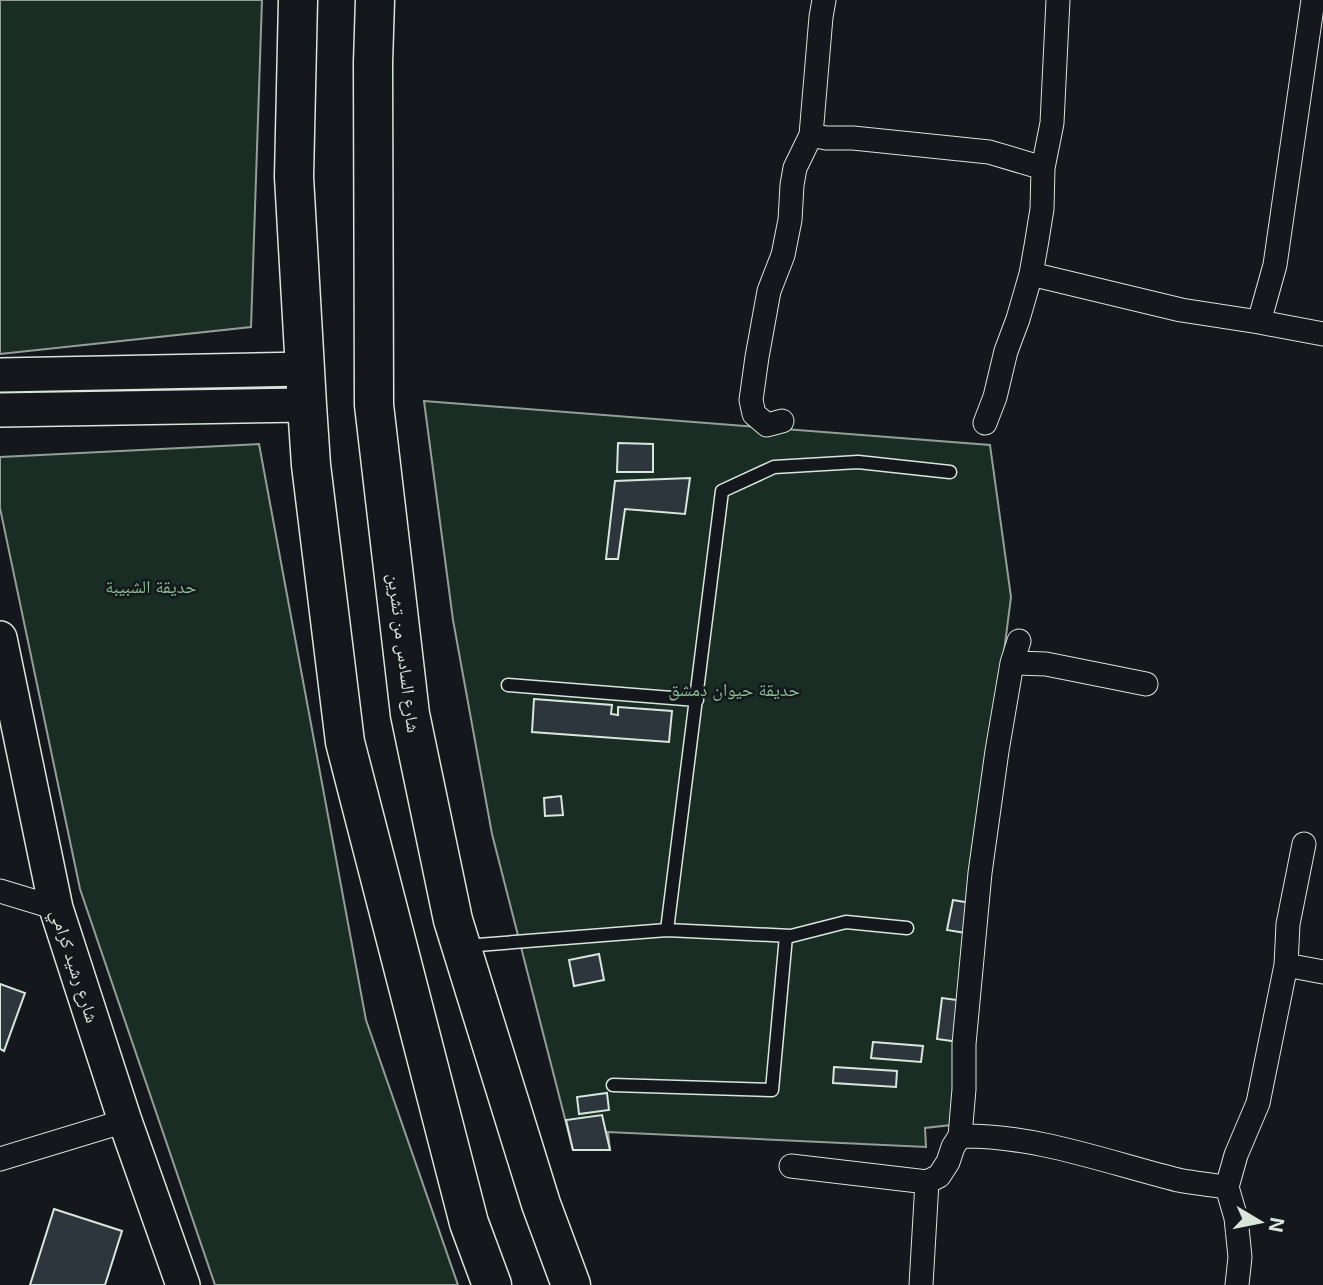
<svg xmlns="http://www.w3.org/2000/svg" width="1323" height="1285" font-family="Inter,'Noto Naskh Arabic',sans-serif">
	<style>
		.green { fill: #1a2d24; stroke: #939e99; stroke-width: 2 }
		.building { fill: #2c363c; stroke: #d8e6dc; stroke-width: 2 }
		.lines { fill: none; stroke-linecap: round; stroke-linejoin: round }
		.lane-casing { stroke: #d8e6dc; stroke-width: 15 }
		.street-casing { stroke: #d8e6dc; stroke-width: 25 }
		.secondary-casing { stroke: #d8e6dc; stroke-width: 36 }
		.highway-casing { stroke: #d8e6dc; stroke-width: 41 }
		.lane { stroke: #14181c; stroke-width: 12 }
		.street { stroke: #14181c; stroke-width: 23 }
		.secondary { stroke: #14181c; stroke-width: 33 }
		.highway { stroke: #14181c; stroke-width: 38 }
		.labels { text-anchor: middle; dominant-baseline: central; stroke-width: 5; stroke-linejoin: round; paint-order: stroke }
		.park-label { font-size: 18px; fill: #8ac095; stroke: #14181c }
		.street-label { font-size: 18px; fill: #d8e6dc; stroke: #14181c }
	</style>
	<rect width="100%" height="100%" fill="#14181c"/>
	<path class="green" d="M 0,0 L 262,0 L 251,327 L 0,354 Z
		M 424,401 L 990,445 L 1011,597 L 993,738 L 951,1125 L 925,1128 L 926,1147 L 608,1132 L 610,1150 L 573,1150 L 492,834 L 453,620 Z
		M 259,444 L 366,1020 L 458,1285 L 215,1285 L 80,889 L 0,508 L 0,457 Z"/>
	<path class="building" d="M 618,443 L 653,444 L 653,472 L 617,472 Z
		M 690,478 L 685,514 L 625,509 L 618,559 L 606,559 L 615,481 Z
		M 534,699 L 612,705 L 611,714 L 618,715 L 618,707 L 672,711 L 669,742 L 532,732 Z
		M 561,796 L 563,815 L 545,816 L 544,798 Z
		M 953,900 L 977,904 L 972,934 L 947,930 Z
		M 599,954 L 604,980 L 574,986 L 569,960 Z
		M 0,984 L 25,993 L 4,1051 L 0,1049 Z
		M 942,998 L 964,1001 L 959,1042 L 937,1039 Z
		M 873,1042 L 923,1046 L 921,1062 L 871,1058 Z
		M 834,1067 L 897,1071 L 896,1087 L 833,1083 Z
		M 607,1093 L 609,1110 L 579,1114 L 577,1097 Z
		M 602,1115 L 610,1150 L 573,1150 L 566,1120 Z
		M 54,1209 L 122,1231 L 105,1285 L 30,1285 Z"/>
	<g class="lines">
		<g class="lane-casing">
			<path id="lane" d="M 508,685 L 697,700
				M 667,930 L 791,936 L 846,922 L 907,928
				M 465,946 L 667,930 L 722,491 L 774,467 L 858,462 L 950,472
				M 613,1085 L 772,1090 L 786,936"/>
		</g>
		<g class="street-casing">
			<path id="street" d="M 811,135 L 826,138 L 853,138 L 989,152 L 1043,168
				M 1031,274 L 1181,310 L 1259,322 L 1323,334
				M 1259,322 L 1275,265 L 1313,0
				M 782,421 L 767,425 L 754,414 L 751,400 L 757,357 L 769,291 L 783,255 L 790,220 L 792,185 L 795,168 L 811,135 L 821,17 L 824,0
				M 985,423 L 995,397 L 1006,351 L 1018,319 L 1031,274 L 1036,246 L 1042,209 L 1043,168 L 1052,123 L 1058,0
				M 1012,663 L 1046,664 L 1146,684
				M 0,891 L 56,908
				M 1286,965 L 1323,972
				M 960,1136 C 1036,1135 1106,1162 1178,1180 C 1194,1183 1211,1185 1227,1187
				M 0,1159 L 125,1121
				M 791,1166 L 927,1182 L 939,1176 L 948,1162 L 953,1147 L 960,1136 L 964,1089 L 964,1044 L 980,873 L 997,751 L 1012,663 L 1019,641
				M 921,1285 L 927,1182
				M 1237,1285 L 1240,1257 L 1236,1218 L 1227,1187 L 1236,1155 L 1258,1103 L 1286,965 L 1288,924 L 1304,844"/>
		</g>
		<g class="secondary-casing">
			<path id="secondary" d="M 0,375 L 305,369
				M 0,410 L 307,405
				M 0,638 L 56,908 L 125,1121 L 183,1285"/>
		</g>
		<g class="highway-casing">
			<path id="highway" d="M 298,0 L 294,177 L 307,405 L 311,465 L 345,742 L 469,1223 L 492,1285
				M 375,0 L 373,63 L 374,405 L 410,714 L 453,920 L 541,1204 L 571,1285"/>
		</g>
		<use href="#lane" class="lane"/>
		<use href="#street" class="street"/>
		<use href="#secondary" class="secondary"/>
		<use href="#highway" class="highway"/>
	</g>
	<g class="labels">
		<g class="park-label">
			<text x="151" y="586">حديقة الشبيبة</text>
			<text x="734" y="689">حديقة حيوان دمشق</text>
		</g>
		<g class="street-label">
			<text transform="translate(404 653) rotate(83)">شارع السادس من تشرين</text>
			<text transform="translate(75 966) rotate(72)">شارع رشيد كرامي</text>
		</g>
	</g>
	<g transform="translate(1260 1222) rotate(100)" stroke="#14181c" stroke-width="5" paint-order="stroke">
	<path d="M0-5L12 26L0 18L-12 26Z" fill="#d8e6dc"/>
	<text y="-10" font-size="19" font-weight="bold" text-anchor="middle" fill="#d8e6dc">N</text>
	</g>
</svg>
